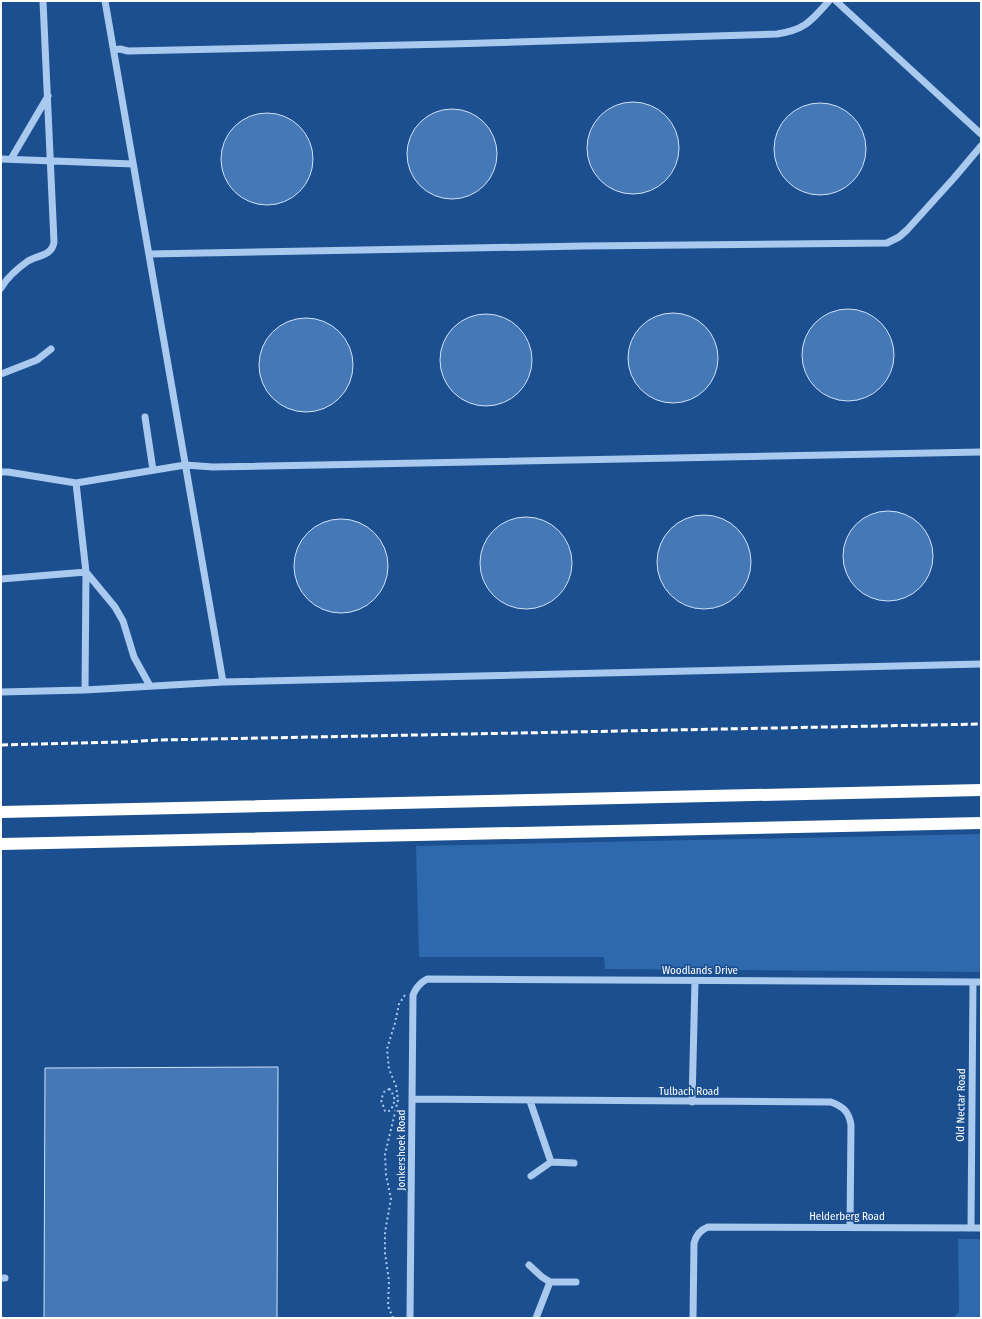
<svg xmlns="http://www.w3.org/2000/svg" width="982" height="1319" font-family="'Fira Sans Condensed',sans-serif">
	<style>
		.green { fill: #2e69ad }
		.building { fill: #4478b7; stroke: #cfe3fa }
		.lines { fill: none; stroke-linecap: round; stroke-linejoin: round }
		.path { stroke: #a9c9ee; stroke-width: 2; stroke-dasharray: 2 3; stroke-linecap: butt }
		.minor { stroke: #a9c9ee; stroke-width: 7 }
		.highway { stroke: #fff; stroke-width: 12 }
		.rail { stroke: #fff; stroke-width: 3; stroke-dasharray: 7 3; stroke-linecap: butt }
		.labels { text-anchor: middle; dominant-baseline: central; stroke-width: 3.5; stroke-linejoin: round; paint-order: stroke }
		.street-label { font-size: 11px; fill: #fff; stroke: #1b4f8f }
	</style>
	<rect width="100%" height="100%" fill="#1b4f8f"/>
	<path class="green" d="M 981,834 L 981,972 L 605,969 L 604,957 L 419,957 L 416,846 Z
		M 958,1239 L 981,1239 L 981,1318 L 954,1318 L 959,1311 Z"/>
	<path class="building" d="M587 148a46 46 0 1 1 92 0a46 46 0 1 1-92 0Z
		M774 149a46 46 0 1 1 92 0a46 46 0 1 1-92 0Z
		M407 154a45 45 0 1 1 90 0a45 45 0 1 1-90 0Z
		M221 159a46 46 0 1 1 92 0a46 46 0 1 1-92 0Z
		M802 355a46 46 0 1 1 92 0a46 46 0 1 1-92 0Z
		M628 358a45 45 0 1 1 90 0a45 45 0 1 1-90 0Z
		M440 360a46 46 0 1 1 92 0a46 46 0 1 1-92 0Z
		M259 365a47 47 0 1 1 94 0a47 47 0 1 1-94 0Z
		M843 556a45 45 0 1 1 90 0a45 45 0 1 1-90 0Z
		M657 562a47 47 0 1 1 94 0a47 47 0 1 1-94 0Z
		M480 563a46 46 0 1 1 92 0a46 46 0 1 1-92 0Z
		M294 566a47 47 0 1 1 94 0a47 47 0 1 1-94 0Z
		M 278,1067 L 277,1318 L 44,1318 L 45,1068 Z"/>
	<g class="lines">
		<path class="path" d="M 389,1089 L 391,1090 L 395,1100 L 391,1110 L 387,1112 L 385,1111 L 381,1100 L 384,1092 Z
			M 393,1318 L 388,1306 L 389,1281 L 385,1253 L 385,1232 L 391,1199 L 386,1175 L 385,1154 L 398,1100 L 396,1086 L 389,1069 L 387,1049 L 395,1023 L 399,1004 L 405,995"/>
		<path class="minor" d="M 105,1 L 223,682
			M 836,1 L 981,134
			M 114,50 L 120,49 L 128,51 L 450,44 L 777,34 C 805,30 811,21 829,1
			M 1,159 L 133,164
			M 11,159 L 48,96
			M 149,254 L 584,246 L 887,243 L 899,237 L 907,230 L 954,178 L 981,146
			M 1,288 C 7,278 18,268 28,261 C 38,255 52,256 54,242 L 43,1
			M 1,374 L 37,360 L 51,349
			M 145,417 L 153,470
			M 1,472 L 8,472 L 76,483 L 185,465 L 213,467 L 981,452
			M 76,483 L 86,572 L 85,690
			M 1,579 L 86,572 L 115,607 L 123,621 L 134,657 L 150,686
			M 1,692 L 85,690 L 223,682 L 981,664
			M 412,1099 L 831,1102 C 844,1107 849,1112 851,1125 L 850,1227
			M 530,1101 L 551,1162 L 574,1163
			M 692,1102 L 695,981
			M 531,1176 L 551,1162
			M 971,1228 L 973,982
			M 529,1265 L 542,1277 L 550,1282 L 576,1282
			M 1,1278 L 5,1278
			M 410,1318 L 413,995 C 416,987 420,983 427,979 L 981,982
			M 536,1318 L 550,1282
			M 693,1318 L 694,1243 C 696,1235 700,1230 708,1227 L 981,1228"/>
		<path class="highway" d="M 1,812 L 981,790
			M 1,844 L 981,823"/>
		<path class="rail" d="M 1,745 L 122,742 L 159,740 L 981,724"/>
	</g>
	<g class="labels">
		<g class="street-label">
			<text x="700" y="970">Woodlands Drive</text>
			<text x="689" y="1091">Tulbach Road</text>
			<text transform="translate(961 1105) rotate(-89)">Old Nectar Road</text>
			<text transform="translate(401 1150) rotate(-90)">Jonkershoek Road</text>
			<text x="847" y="1216">Helderberg Road</text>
		</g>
	</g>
	<rect width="982" height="1319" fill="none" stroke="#ffffff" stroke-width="4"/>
</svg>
